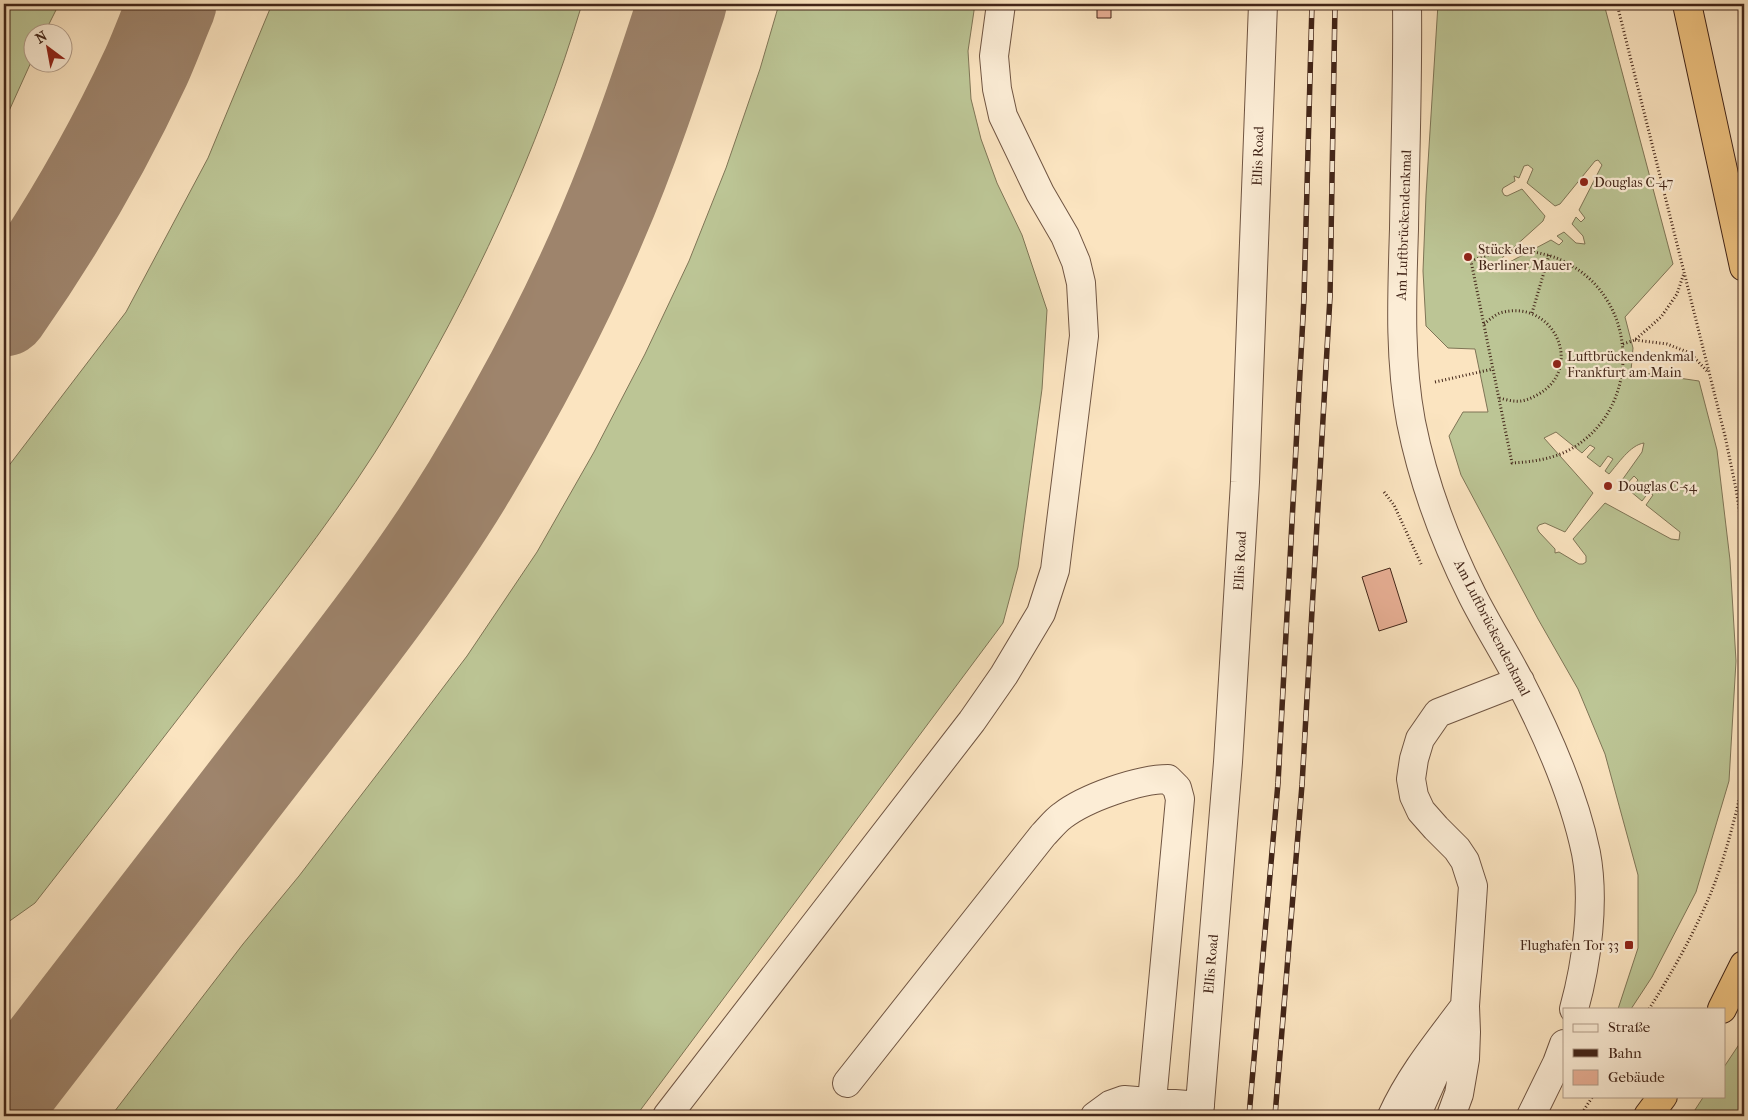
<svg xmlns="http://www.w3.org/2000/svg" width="1748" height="1120" font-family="'IM FELL French Canon',serif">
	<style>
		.grass { fill: #bcc595; stroke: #7f7556; fill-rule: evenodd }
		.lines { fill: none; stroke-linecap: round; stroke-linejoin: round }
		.taxiway { stroke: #9e846c; stroke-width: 89 }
		.building { fill: #e9b096; stroke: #422518 }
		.minor-casing { stroke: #705542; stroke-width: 30 }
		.highway-casing { stroke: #422518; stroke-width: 30 }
		.path { stroke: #422518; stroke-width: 3; stroke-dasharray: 1 2.5; stroke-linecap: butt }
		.minor { stroke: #fcedd6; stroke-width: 28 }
		.highway { stroke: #eec280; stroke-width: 28 }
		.rail-casing { stroke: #422518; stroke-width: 5.5 }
		.rail { stroke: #fcedd6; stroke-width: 4; stroke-dasharray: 11; stroke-linecap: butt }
		.poi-dot { fill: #8f2418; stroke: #fcedd6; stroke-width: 2 }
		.labels { text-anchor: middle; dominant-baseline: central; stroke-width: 4.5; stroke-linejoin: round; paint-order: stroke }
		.street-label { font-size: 14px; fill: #422518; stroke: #fcedd6 }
		.poi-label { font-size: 14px; fill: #422518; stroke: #fcedd6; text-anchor: start }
	</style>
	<rect width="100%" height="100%" fill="#fbe4c0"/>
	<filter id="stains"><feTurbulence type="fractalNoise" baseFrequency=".004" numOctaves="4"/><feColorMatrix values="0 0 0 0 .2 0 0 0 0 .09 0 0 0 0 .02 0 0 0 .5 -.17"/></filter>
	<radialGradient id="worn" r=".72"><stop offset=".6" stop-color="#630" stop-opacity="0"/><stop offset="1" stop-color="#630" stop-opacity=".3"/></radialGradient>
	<path class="grass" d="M 4,4 L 59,4 L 45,32 L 32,32 L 32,60 L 4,122 Z
		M 272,4 L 582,4 C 538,151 472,293 392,425 C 345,503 289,574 234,646 C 168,732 102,817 35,903 L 4,925 L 4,472 L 126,312 L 208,158 Z
		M 779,4 L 975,4 L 968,51 L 971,99 L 981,139 L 997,183 L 1022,235 L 1047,310 L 1042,389 L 1018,567 L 1003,623 L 636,1116 L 111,1116 L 243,944 L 299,876 L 392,755 L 467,656 L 537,552 L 594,452 L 645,354 L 689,261 L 726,168 L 760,69 Z
		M 1438,4 L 1604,4 L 1673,264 L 1625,317 L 1633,348 L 1631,371 L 1699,381 L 1717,450 L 1730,560 L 1736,661 L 1729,781 L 1696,892 L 1652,977 L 1631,1009 L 1618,1009 L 1638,948 L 1638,875 L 1605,754 L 1578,689 L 1538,619 L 1461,475 L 1449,436 L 1463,412 L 1488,412 L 1475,349 L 1448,348 L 1426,326 L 1423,271 L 1426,195 ZM 1598,160 L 1602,165 L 1579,210 L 1585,218 L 1581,222 L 1576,217 L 1572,224 L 1583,236 L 1585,244 L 1576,243 L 1564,232 L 1557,236 L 1563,241 L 1559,245 L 1551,240 L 1504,265 L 1501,260 L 1502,258 L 1543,221 L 1545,216 L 1522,189 L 1507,196 L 1504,195 L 1502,191 L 1503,188 L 1515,181 L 1514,176 L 1519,178 L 1524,166 L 1528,165 L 1533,169 L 1527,183 L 1555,206 L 1560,204 L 1595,161 ZM 1556,432 L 1582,453 L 1590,445 L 1595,448 L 1587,457 L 1600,467 L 1608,456 L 1613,459 L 1605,471 L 1609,474 C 1618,464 1630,445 1644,443 L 1642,452 L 1620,483 L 1625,486 L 1634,476 L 1638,480 L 1630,491 L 1642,501 L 1649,492 L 1653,495 L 1646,505 L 1680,532 L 1679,540 L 1671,539 L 1605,503 L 1573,539 L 1586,556 L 1586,562 L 1583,564 L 1579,564 L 1559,552 L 1555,553 L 1555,549 L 1539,532 L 1537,528 L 1539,525 L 1545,523 L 1565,532 L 1593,493 L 1544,438 Z
		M 1744,1037 L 1744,1116 L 1691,1116 L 1704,1096 L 1724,1096 L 1724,1067 Z"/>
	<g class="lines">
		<path class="taxiway" d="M 4,312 C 58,235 106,153 146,67 C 155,47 163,25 172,4
			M 4,1101 C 93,986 182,870 271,755 C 339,667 409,580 467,485 C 517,402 564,315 602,225 C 633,153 658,78 682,4"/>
	</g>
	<path class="building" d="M 1097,4 L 1111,4 L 1111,18 L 1097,18 Z
		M 1151,4 L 1209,4 L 1209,6 L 1151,5 Z
		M 1390,568 L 1407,622 L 1379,631 L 1362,577 Z"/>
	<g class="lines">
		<g class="minor-casing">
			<path id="minor" d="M 1407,4 C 1408,79 1405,154 1404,229 C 1402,294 1399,358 1411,422 C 1423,482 1445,541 1472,595 C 1487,625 1505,653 1520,682 C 1547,734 1574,795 1586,853 C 1595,901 1587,962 1574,1009
				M 847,1083 L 1043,835 C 1049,829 1055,821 1062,816 C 1085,798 1139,779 1168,779 L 1177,788 L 1180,799 L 1152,1101
				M 667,1116 L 972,721 L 1004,675 L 1041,613 L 1055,570 L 1084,336 L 1081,283 L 1076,262 L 1065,236 L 1040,193 L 1003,116 L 997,89 L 994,56 L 1001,4
				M 1095,1116 L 1110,1105 L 1124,1100 L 1200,1106
				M 1199,1116 L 1228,762 L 1245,482 L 1263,4
				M 1392,1116 C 1410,1076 1438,1042 1465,1006
				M 1416,1116 L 1444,1053
				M 1451,1116 L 1459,1094 L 1465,1059 L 1466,1032 L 1465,1006 L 1473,886 L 1465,861 L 1457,849 L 1436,828 L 1421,811 L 1414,796 L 1411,779 L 1414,759 L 1420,739 L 1438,713 L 1520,681
				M 1531,1116 L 1557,1063 L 1564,1044"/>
		</g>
		<g class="highway-casing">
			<path id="highway" d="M 1687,4 L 1744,267
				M 1722,1009 L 1744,965
				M 1648,1116 L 1663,1096"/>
		</g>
		<path class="path" d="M 1617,4 L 1725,436 L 1736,489 L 1744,541
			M 1523,250 C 1539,253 1553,255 1567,263 C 1640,301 1642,408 1571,449 C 1553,459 1532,462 1512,463 L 1471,261 L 1497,252 Z
			M 1532,313 L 1549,255
			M 1484,324 C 1489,320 1495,315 1500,313 C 1554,297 1586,369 1537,395 C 1530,399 1522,402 1515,401 C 1510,401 1504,399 1499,398
			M 1635,340 L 1667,344 L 1690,353 L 1707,371
			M 1623,344 L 1635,340 L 1661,317 L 1677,294 L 1684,273
			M 1435,382 L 1493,369
			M 1384,492 L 1394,505 L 1422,566
			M 1649,1009 C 1673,971 1695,932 1712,890 C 1726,855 1735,817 1744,780
			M 1580,1116 L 1593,1096"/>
		<use href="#minor" class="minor"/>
		<use href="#highway" class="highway"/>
		<g class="rail-casing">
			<path id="rail" d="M 1249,1116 L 1278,783 L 1304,298 L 1312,4
				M 1275,1116 L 1302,785 L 1330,297 L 1335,4"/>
		</g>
		<use href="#rail" class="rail"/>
	</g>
	<g class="poi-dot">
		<circle cx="1584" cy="182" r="5"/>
		<circle cx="1468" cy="257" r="5"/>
		<circle cx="1557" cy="364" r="5"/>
		<circle cx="1608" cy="486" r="5"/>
		<rect x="1624" y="940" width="10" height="10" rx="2.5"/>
	</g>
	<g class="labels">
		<g class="street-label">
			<text transform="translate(1258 156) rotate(-88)">Ellis Road</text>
			<text transform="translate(1404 225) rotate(-88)">Am Luftbrückendenkmal</text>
			<text transform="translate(1240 561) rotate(-87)">Ellis Road</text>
			<text transform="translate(1492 628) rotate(63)">Am Luftbrückendenkmal</text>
			<text transform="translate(1211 964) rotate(-85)">Ellis Road</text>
		</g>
		<g class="poi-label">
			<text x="1594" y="182">Douglas C-47</text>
			<text x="1478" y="249">Stück der<tspan x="1478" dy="16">Berliner Mauer</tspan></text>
			<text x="1567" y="356">Luftbrückendenkmal<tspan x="1567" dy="16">Frankfurt am Main</tspan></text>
			<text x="1618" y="486">Douglas C-54</text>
			<text x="1619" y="945" text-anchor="end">Flughafen Tor 33</text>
		</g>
	</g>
	<rect width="1748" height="1120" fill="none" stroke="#fbe4c0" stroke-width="20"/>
	<rect x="5" y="5" width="1738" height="1110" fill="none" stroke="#422518" stroke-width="2.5"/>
	<rect x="10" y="10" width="1728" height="1100" fill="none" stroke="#422518"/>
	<rect x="1563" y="1008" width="162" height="90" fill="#fcedd6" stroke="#b29d8a"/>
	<rect x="1573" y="1024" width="25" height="8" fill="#fcedd6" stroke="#b29d8a"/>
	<text x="1608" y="1032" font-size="15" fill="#422518">Straße</text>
	<rect x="1573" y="1049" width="25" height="8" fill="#422518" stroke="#b29d8a"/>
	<text x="1608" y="1058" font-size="15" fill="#422518">Bahn</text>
	<rect x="1573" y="1070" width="25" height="15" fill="#e9b096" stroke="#b29d8a"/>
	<text x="1608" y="1082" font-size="15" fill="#422518">Gebäude</text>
	<g transform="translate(48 48) rotate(328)"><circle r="24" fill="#fcedd6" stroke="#b29d8a"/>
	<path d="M0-4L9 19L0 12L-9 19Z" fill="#8f2418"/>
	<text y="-8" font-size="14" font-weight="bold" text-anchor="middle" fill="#422518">N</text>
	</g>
	<rect width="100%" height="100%" filter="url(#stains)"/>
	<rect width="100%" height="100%" fill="url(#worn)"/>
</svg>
